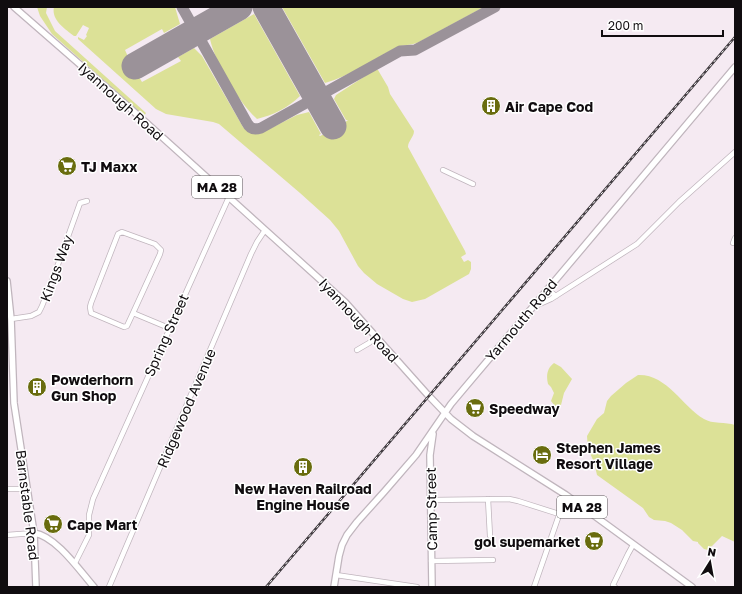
<svg xmlns="http://www.w3.org/2000/svg" width="742" height="594" font-family="'Golos Text',sans-serif">
	<style>
		.green { fill: #dce197 }
		.lines { fill: none; stroke-linecap: round; stroke-linejoin: round }
		.taxiway { stroke: #9b9299; stroke-width: 11 }
		.runway { stroke: #9b9299; stroke-width: 27 }
		.minor-casing { stroke: #c0b5bd; stroke-width: 6 }
		.major-casing { stroke: #c0b5bd; stroke-width: 8 }
		.minor { stroke: #fff; stroke-width: 4.5 }
		.major { stroke: #fff; stroke-width: 5.5 }
		.rail-casing { stroke: #413b40; stroke-width: 2.5 }
		.rail { stroke: #fff; stroke-width: 1; stroke-dasharray: 3; stroke-linecap: butt }
		.labels { text-anchor: middle; dominant-baseline: central; stroke-width: 3; stroke-linejoin: round; paint-order: stroke }
		.shield { fill: #fff; stroke: #585557; stroke-width: 1 }
		.shield-label { font-size: 13px; font-weight: bold; fill: #100c0f }
		.street-label { font-size: 14px; fill: #100c0f; stroke: #fff }
		.poi-label { font-size: 14px; font-weight: bold; fill: #100c0f; stroke: #fff; text-anchor: start }
	</style>
	<rect width="100%" height="100%" fill="#f5eaf2"/>
	<path class="green" d="M 37,7 L 47,7 L 46,13 L 55,31 L 146,113 L 144,116 L 52,34 L 40,16 Z
		M 54,7 L 175,7 L 180,24 L 164,33 L 162,29 L 125,50 L 130,61 L 127,63 L 132,74 L 136,72 L 142,82 L 181,61 L 178,57 L 194,48 L 202,56 L 243,127 L 250,133 L 259,134 L 297,115 L 309,112 L 321,134 L 319,135 L 320,136 L 326,133 L 325,131 L 341,122 L 343,124 L 348,120 L 346,120 L 334,99 L 336,95 L 376,69 L 378,70 L 388,87 L 390,94 L 414,131 C 414,137 408,141 408,147 L 465,251 L 466,254 L 461,257 L 464,262 L 468,260 L 471,262 L 471,269 L 469,274 L 425,299 L 412,302 L 403,299 L 377,284 L 364,273 L 358,266 L 339,231 L 330,220 L 300,193 L 219,124 L 213,122 L 166,114 L 156,109 L 78,39 L 78,37 L 84,40 L 87,36 L 86,35 L 89,28 L 83,25 L 76,36 L 74,36 C 65,29 51,20 54,7 Z
		M 282,7 L 484,7 L 419,42 C 411,46 403,44 395,48 C 372,60 350,76 325,83 Z
		M 254,14 L 300,96 C 288,108 273,115 257,119 C 238,101 216,65 210,39 Z
		M 554,363 L 561,367 L 572,379 L 564,393 L 561,405 L 559,406 L 555,406 L 551,401 L 554,393 L 551,387 L 548,384 C 546,376 547,368 554,363 Z
		M 638,375 C 667,374 682,406 704,419 C 712,424 726,422 735,425 L 735,542 L 722,536 L 708,550 L 704,549 L 698,543 L 698,542 L 693,541 L 682,530 L 671,523 L 665,521 L 654,520 L 649,517 L 643,508 L 597,475 L 594,462 L 588,449 L 587,436 L 597,419 L 604,413 L 607,401 L 611,396 L 626,383 Z"/>
	<g class="lines">
		<path class="taxiway" d="M 182,7 L 247,123 C 250,129 255,130 261,128 L 400,51 L 415,50 L 495,7
			M 191,23 L 197,27 L 206,25"/>
		<path class="runway" d="M 266,7 L 333,126
			M 135,66 L 239,7"/>
		<g class="minor-casing">
			<path id="minor" d="M 443,170 L 473,184
				M 733,243 L 735,238
				M 547,289 L 556,296
				M 533,307 L 551,299 L 637,244 L 679,202 L 735,152
				M 133,313 L 127,326 L 124,327 L 91,313 L 90,307 L 91,303 L 118,234 L 122,232 L 155,244 L 161,250 L 160,254 L 133,313 L 169,328
				M 11,319 L 31,316 L 39,312 L 42,306 L 56,270 L 80,203 L 87,201
				M 357,350 L 369,343 L 376,337
				M 7,489 L 27,489
				M 488,499 L 490,536
				M 431,500 L 509,499 L 518,501 L 559,514
				M 7,535 L 34,533
				M 431,561 L 493,560
				M 75,563 L 89,535 L 89,515 L 93,499 L 229,197
				M 336,575 L 417,587
				M 109,587 L 251,254 L 257,242 L 265,230
				M 534,587 L 566,495
				M 615,587 L 613,585 L 628,554 L 633,545"/>
		</g>
		<g class="major-casing">
			<path id="major" d="M 14,7 L 131,109 L 345,302 L 427,394 L 451,419 L 473,436 L 566,495 L 692,587
				M 7,281 L 11,319 L 14,403 L 34,533 L 36,587
				M 34,533 C 56,536 80,571 94,587
				M 334,587 L 339,556 L 342,545 L 347,535 L 357,522 L 384,492 L 416,455 L 451,404 L 735,67
				M 432,587 L 430,455 L 433,434"/>
		</g>
		<use href="#minor" class="minor"/>
		<use href="#major" class="major"/>
		<g class="rail-casing">
			<path id="rail" d="M 266,587 L 735,37"/>
		</g>
		<use href="#rail" class="rail"/>
	</g>
	<defs>
		<g id="building-disc" transform="scale(1)"><circle r="9.5" fill="#696c0e" stroke="#fff"/><path d="M-4-6H4V6H1V3H-1V6H-4ZM-2.5-4.3h1.7v1.8h-1.7ZM.8-4.3h1.7v1.8H.8ZM-2.5-1h1.7V.8h-1.7ZM.8-1h1.7V.8H.8Z" fill="#fff"/></g>
		<g id="supermarket-disc" transform="scale(1)"><circle r="9.5" fill="#696c0e" stroke="#fff"/><path d="M-6-5.5h2.5l.6 2H6L4.5 2H-2.5L-4.4-4H-6ZM-1.5 3.2a1.3 1.3 0 1 0 .1 0ZM3 3.2a1.3 1.3 0 1 0 .1 0Z" fill="#fff"/></g>
		<g id="hotel-disc" transform="scale(1)"><circle r="9.5" fill="#696c0e" stroke="#fff"/><path d="M-6-4.5h1.5V1H6V5H4.5V3h-9V5H-6ZM-4 0a1.8 1.8 0 1 1 3.6 0ZM.5 0V-2.5h3Q6-2.5 6 0Z" fill="#fff"/></g>
	</defs>
	<g fill-rule="evenodd">
		<use href="#building-disc" x="491" y="106"/>
		<use href="#supermarket-disc" x="67" y="166"/>
		<use href="#building-disc" x="37" y="387"/>
		<use href="#supermarket-disc" x="475" y="408"/>
		<use href="#hotel-disc" x="542" y="455"/>
		<use href="#building-disc" x="303" y="467"/>
		<use href="#supermarket-disc" x="53" y="524"/>
		<use href="#supermarket-disc" x="594" y="541"/>
	</g>
	<g class="labels">
		<g class="shield">
			<rect x="192" y="176" width="50" height="22" rx="3"/>
			<rect x="557" y="496" width="50" height="22" rx="3"/>
		</g>
		<g class="shield-label">
			<text x="217" y="187">MA 28</text>
			<text x="582" y="507">MA 28</text>
		</g>
		<g class="street-label">
			<text transform="translate(121 101) rotate(42)">Iyannough Road</text>
			<text transform="translate(56 268) rotate(-70)">Kings Way</text>
			<text transform="translate(359 320) rotate(47)">Iyannough Road</text>
			<text transform="translate(521 320) rotate(-50)">Yarmouth Road</text>
			<text transform="translate(166 335) rotate(-66)">Spring Street</text>
			<text transform="translate(186 408) rotate(-67)">Ridgewood Avenue</text>
			<text transform="translate(28 505) rotate(83)">Barnstable Road</text>
			<text transform="translate(431 509) rotate(-91)">Camp Street</text>
		</g>
		<g class="poi-label">
			<text x="505" y="106">Air Cape Cod</text>
			<text x="81" y="166">TJ Maxx</text>
			<text x="51" y="379">Powderhorn<tspan x="51" dy="16">Gun Shop</tspan></text>
			<text x="489" y="408">Speedway</text>
			<text x="556" y="447">Stephen James<tspan x="556" dy="16">Resort Village</tspan></text>
			<text x="303" y="488" text-anchor="middle">New Haven Railroad<tspan x="303" dy="16">Engine House</tspan></text>
			<text x="67" y="524">Cape Mart</text>
			<text x="580" y="541" text-anchor="end">gol supemarket</text>
		</g>
	</g>
	<rect width="742" height="594" fill="none" stroke="#100c0f" stroke-width="16"/>
	<g transform="translate(710 562) rotate(11)" stroke="#ffffff" stroke-width="3" paint-order="stroke">
	<path d="M0-3L7 15L0 10L-7 15Z" fill="#100c0f"/>
	<text y="-6" font-size="11" font-weight="bold" text-anchor="middle" fill="#100c0f">N</text>
	</g>
	<path d="M602 30v6h121v-6" fill="none" stroke="#100c0f" stroke-width="2"/>
	<text x="608" y="30" font-size="12" fill="#100c0f" stroke="#ffffff" stroke-width="3" paint-order="stroke">200 m</text>
</svg>
